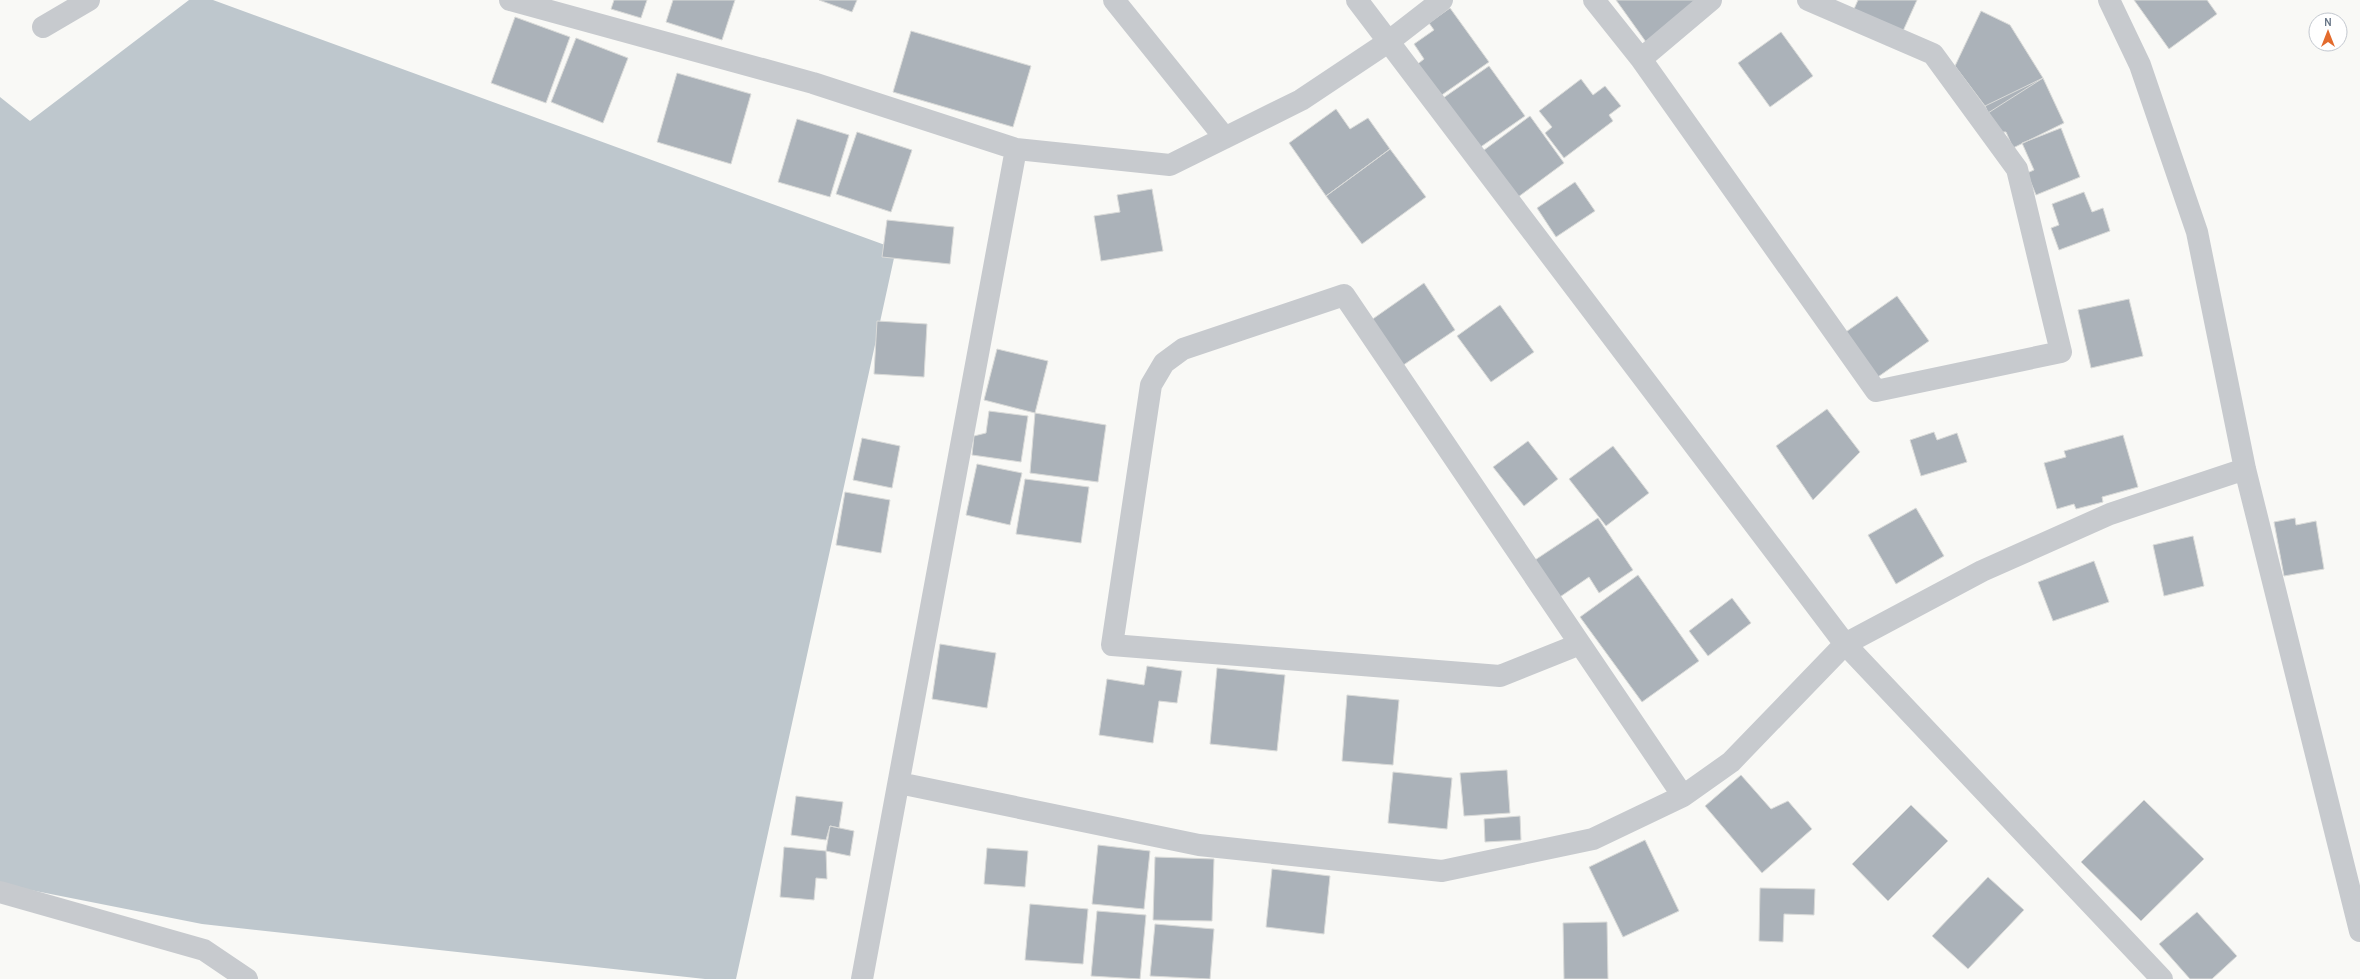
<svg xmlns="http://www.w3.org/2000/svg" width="2360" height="979" font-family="Karla,sans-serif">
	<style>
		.water { fill: #bec7cd }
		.building { fill: #abb2b9; stroke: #dadbd9 }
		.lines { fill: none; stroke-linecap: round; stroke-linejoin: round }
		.minor { stroke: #c7cace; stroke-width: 22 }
	</style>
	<rect width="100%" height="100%" fill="#f9f9f6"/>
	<path class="water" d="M 189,0 L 213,0 L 896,249 L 736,979 L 705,979 L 202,924 L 0,884 L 0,97 L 30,121 Z"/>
	<path class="building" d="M 614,0 L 647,0 L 641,18 L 611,9 Z
		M 673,0 L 735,0 L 722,40 L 666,22 Z
		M 819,0 L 857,0 L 852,12 Z
		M 1616,0 L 1704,0 L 1646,42 Z
		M 1858,0 L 1917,0 L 1903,31 L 1854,9 Z
		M 2134,0 L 2207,0 L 2217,14 L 2169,49 Z
		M 1450,8 L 1489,62 L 1436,99 L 1414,67 L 1424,59 L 1414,44 L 1434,30 L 1429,23 Z
		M 1981,11 L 2010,25 L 2043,78 L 1988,113 L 1985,106 L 1955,66 Z
		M 515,17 L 570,37 L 546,103 L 491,83 Z
		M 911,31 L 1031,66 L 1013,127 L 893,92 Z
		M 1781,32 L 1813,76 L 1770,107 L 1738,63 Z
		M 576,38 L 628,58 L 603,123 L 551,102 Z
		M 1489,66 L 1525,116 L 1472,153 L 1436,103 Z
		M 677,73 L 751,94 L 731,164 L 657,142 Z
		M 2043,78 L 2064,123 L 2013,148 L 2006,132 L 1997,132 L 1985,106 Z
		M 1581,79 L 1593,95 L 1605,86 L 1621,106 L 1609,115 L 1613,121 L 1564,158 L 1545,133 L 1552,127 L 1539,111 Z
		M 1336,109 L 1350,129 L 1368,118 L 1390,149 L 1326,196 L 1289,143 Z
		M 1530,116 L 1564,163 L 1510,203 L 1476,156 Z
		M 797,119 L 849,135 L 830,197 L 778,182 Z
		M 2061,128 L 2080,177 L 2036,195 L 2027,173 L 2034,170 L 2022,143 Z
		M 857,132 L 912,150 L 891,212 L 836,194 Z
		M 1390,149 L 1426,197 L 1362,244 L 1326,196 Z
		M 1575,182 L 1595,211 L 1556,237 L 1537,208 Z
		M 1152,189 L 1163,251 L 1101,261 L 1094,216 L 1120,212 L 1117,195 Z
		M 2084,192 L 2092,212 L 2103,208 L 2110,231 L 2059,250 L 2051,228 L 2059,225 L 2052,204 Z
		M 887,220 L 954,227 L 950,264 L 882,257 Z
		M 1424,283 L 1455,330 L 1399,368 L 1367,323 Z
		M 1897,296 L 1929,341 L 1875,379 L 1843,334 Z
		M 2129,299 L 2143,356 L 2091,368 L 2078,310 Z
		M 1500,305 L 1534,352 L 1491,382 L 1457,336 Z
		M 877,321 L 927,324 L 924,377 L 874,374 Z
		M 997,349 L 1048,361 L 1035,413 L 984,400 Z
		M 1827,409 L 1860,452 L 1813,500 L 1776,446 Z
		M 989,411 L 1028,416 L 1021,462 L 972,455 L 974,436 L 986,433 Z
		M 1035,413 L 1106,425 L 1098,482 L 1030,473 Z
		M 1934,432 L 1937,440 L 1957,433 L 1967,462 L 1921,476 L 1910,440 Z
		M 2123,435 L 2138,487 L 2102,497 L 2103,502 L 2076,509 L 2074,504 L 2057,509 L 2044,463 L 2066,457 L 2064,451 Z
		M 862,438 L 900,446 L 892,488 L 853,480 Z
		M 1528,441 L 1558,479 L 1524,506 L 1493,467 Z
		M 1613,446 L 1649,493 L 1606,526 L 1569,479 Z
		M 977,464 L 1022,473 L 1010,525 L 966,515 Z
		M 1025,479 L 1089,487 L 1081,543 L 1016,534 Z
		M 845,492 L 890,500 L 881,553 L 836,545 Z
		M 1916,508 L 1944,556 L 1896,584 L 1868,535 Z
		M 1598,518 L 1633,570 L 1599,593 L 1589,577 L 1554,601 L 1529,564 Z
		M 2295,518 L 2296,525 L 2316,521 L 2324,569 L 2284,576 L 2274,522 Z
		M 2193,536 L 2204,586 L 2164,596 L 2153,545 Z
		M 2094,561 L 2109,602 L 2053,621 L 2038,582 Z
		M 1638,575 L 1699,661 L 1642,702 L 1580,617 Z
		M 1732,598 L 1751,623 L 1708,656 L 1689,631 Z
		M 940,644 L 996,653 L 987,708 L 932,699 Z
		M 1147,666 L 1182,671 L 1177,703 L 1159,701 L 1153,743 L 1099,735 L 1107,679 L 1144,685 Z
		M 1217,668 L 1285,675 L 1277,751 L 1210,744 Z
		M 1347,695 L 1399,700 L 1393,765 L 1342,761 Z
		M 1507,770 L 1510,813 L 1464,816 L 1460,773 Z
		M 1393,772 L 1452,778 L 1447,829 L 1388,823 Z
		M 1741,775 L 1771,809 L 1788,801 L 1812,829 L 1762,873 L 1705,806 Z
		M 796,796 L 843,802 L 839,828 L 830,826 L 826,840 L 791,835 Z
		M 2144,800 L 2204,859 L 2141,921 L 2081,862 Z
		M 1911,805 L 1948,841 L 1888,901 L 1852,864 Z
		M 1520,816 L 1521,840 L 1485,842 L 1484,819 Z
		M 830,826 L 854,831 L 850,856 L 826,851 Z
		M 1645,840 L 1679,911 L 1623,937 L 1589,867 Z
		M 1098,845 L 1150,851 L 1144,909 L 1092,904 Z
		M 784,847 L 826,851 L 827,879 L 816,878 L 814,900 L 780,897 Z
		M 987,848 L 1028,851 L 1025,887 L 984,884 Z
		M 1155,857 L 1214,859 L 1212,921 L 1153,920 Z
		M 1272,869 L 1330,876 L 1324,934 L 1266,927 Z
		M 1988,877 L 2024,910 L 1968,969 L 1932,936 Z
		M 1760,888 L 1815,889 L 1814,915 L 1784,914 L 1783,942 L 1759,941 Z
		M 1030,904 L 1088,909 L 1083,964 L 1025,960 Z
		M 1097,911 L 1146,915 L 1140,979 L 1091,976 Z
		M 2197,912 L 2237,956 L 2212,979 L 2190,979 L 2159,944 Z
		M 1607,922 L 1608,979 L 1564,979 L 1563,923 Z
		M 1155,924 L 1214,929 L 1210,979 L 1150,976 Z"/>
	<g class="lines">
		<path class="minor" d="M 510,0 L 813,83 L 1016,149 L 1170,165 L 1301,100 L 1388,42 L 1442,0
			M 1114,0 L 1225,138
			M 1357,0 L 1845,644 L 2162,979
			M 1594,0 L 1641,59 L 1876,391 L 2061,352 L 2017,169 L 1933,54 L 1808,0
			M 2109,0 L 2140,65 L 2197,232 L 2245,469 L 2360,931
			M 43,27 L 89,0
			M 1641,59 L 1711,0
			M 1580,644 L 1500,676 L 1112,645 L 1151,385 L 1164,363 L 1183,349 L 1344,295 L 1683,796
			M 899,783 L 1199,845 L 1442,871 L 1593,839 L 1683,796 L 1731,762 L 1845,644 L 1982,571 L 2110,514 L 2245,469
			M 0,892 L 204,950 L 247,979
			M 862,979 L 1016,149"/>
	</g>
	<g transform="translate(2328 32)"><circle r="19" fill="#ffffff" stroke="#c3c8cf"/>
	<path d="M0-3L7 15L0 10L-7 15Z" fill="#e36b2d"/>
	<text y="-6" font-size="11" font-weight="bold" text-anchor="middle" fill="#687687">N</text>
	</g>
</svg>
